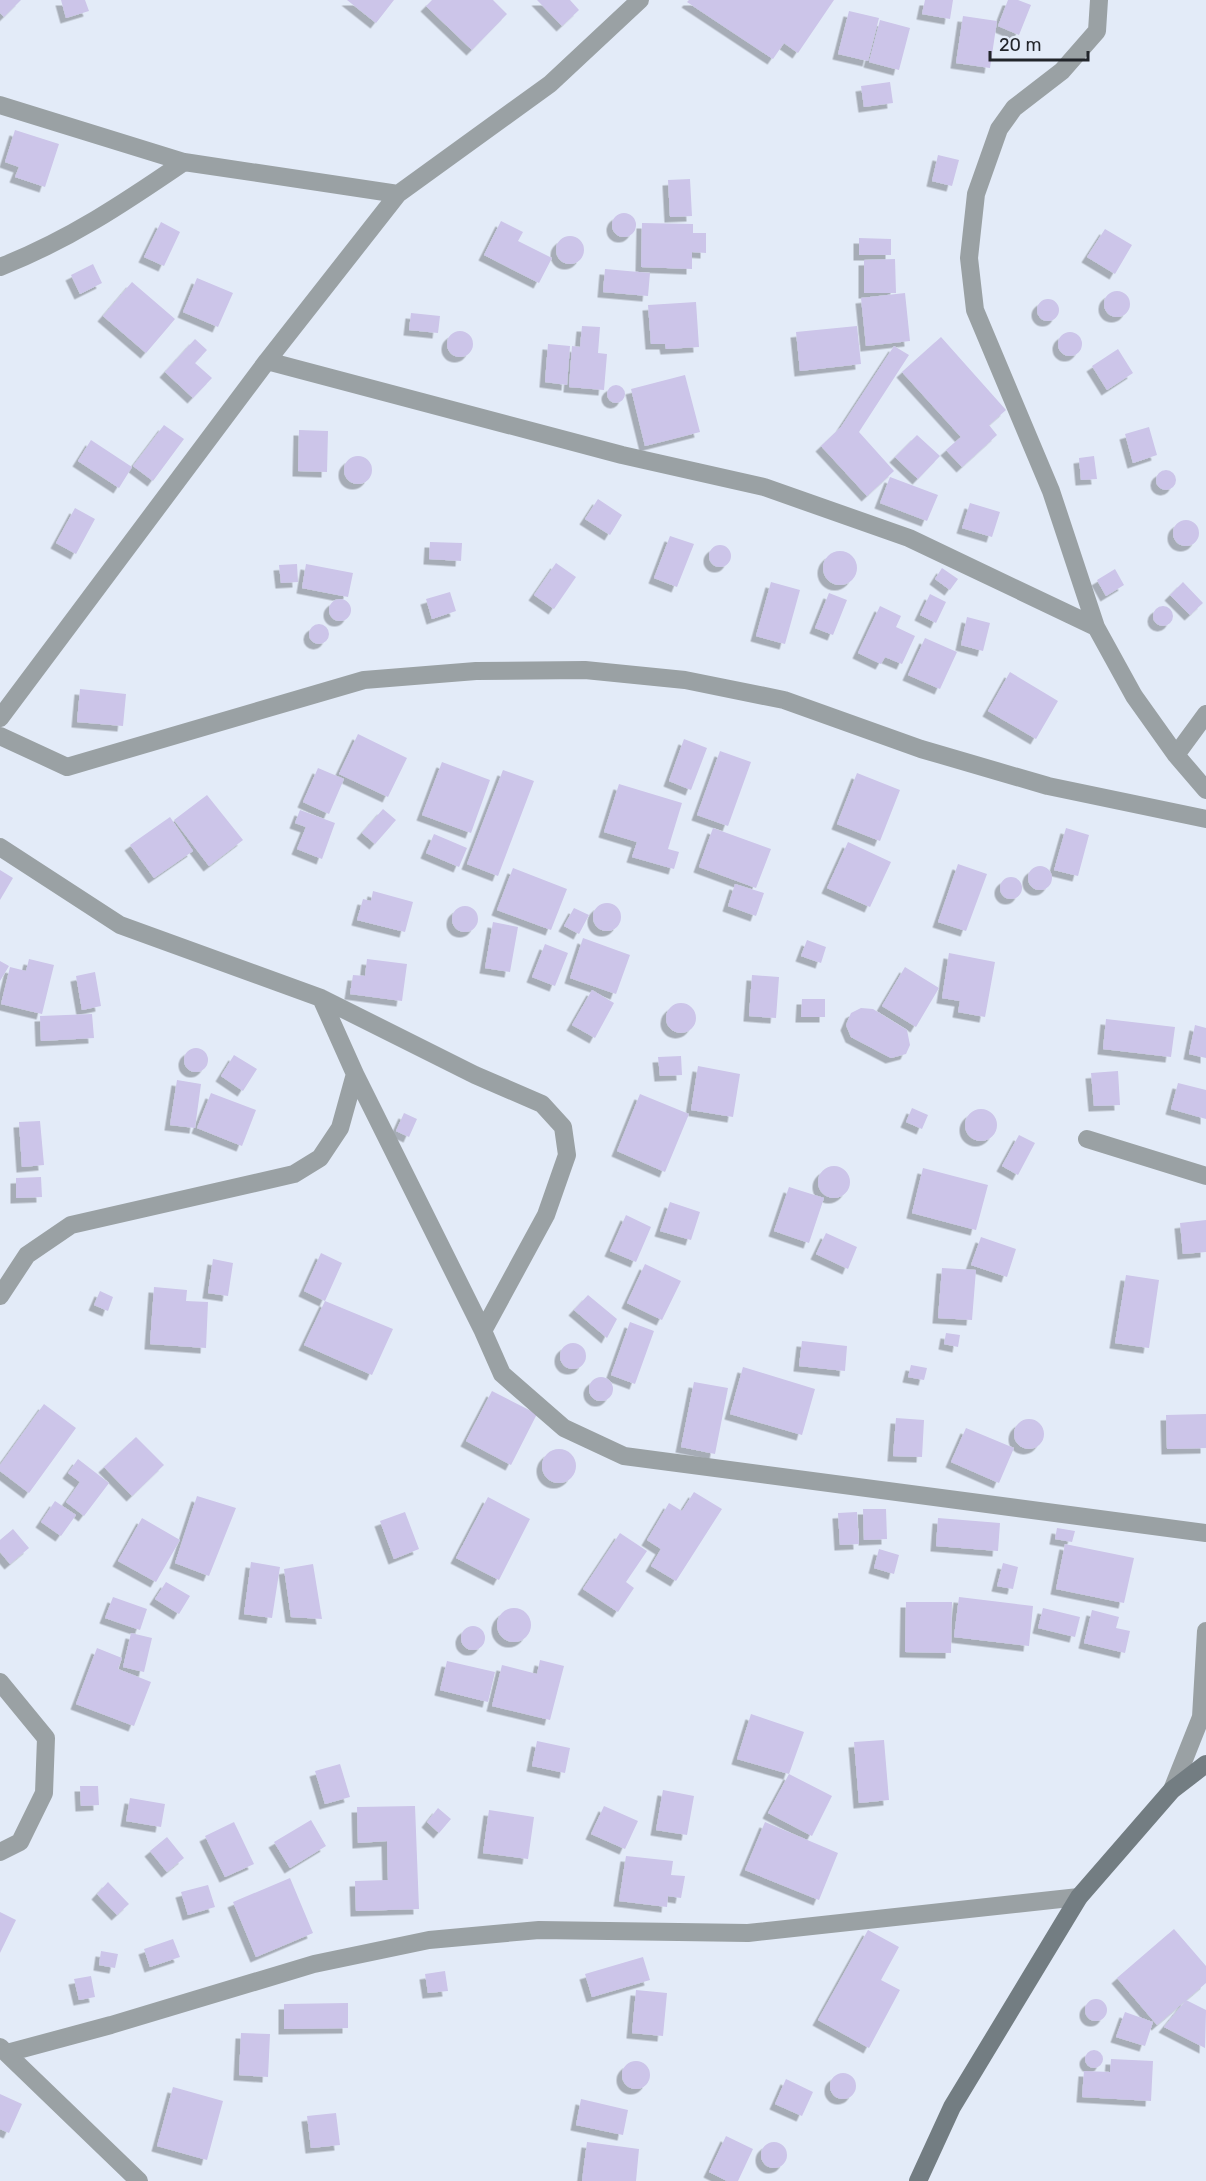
<svg xmlns="http://www.w3.org/2000/svg" width="1206" height="2181" font-family="Rubik,sans-serif">
	<style>
		.building { fill: #ccc5e9; filter: url(#shadow) }
		.lines { fill: none; stroke-linecap: round; stroke-linejoin: round }
		.street { stroke: #9aa1a4; stroke-width: 18 }
		.secondary { stroke: #737d82; stroke-width: 18 }
	</style>
	<defs>
		<filter id="shadow"><feDropShadow dx="-5.5" dy="5.5" stdDeviation="0" flood-color="#0004"/></filter>
	</defs>
	<rect width="100%" height="100%" fill="#e3ebf8"/>
	<path class="building" d="M 0,0 L 21,0 L 4,17 L 0,13 Z
		M 61,0 L 85,0 L 89,11 L 66,18 Z
		M 347,0 L 394,0 L 376,23 Z
		M 432,0 L 493,0 L 507,14 L 472,50 L 426,6 Z
		M 537,0 L 570,0 L 579,10 L 562,26 Z
		M 689,0 L 834,0 L 798,53 L 784,43 L 773,59 L 687,2 Z
		M 925,0 L 953,0 L 950,19 L 922,14 Z
		M 1008,0 L 1018,0 L 1031,5 L 1019,35 L 998,26 Z
		M 849,11 L 879,18 L 868,61 L 838,54 Z
		M 963,16 L 997,21 L 990,68 L 956,63 Z
		M 880,20 L 910,28 L 899,70 L 869,62 Z
		M 890,82 L 893,103 L 864,107 L 861,86 Z
		M 15,130 L 59,144 L 45,187 L 15,177 L 19,167 L 5,162 Z
		M 938,155 L 959,160 L 952,186 L 932,181 Z
		M 690,179 L 692,216 L 670,217 L 668,180 Z
		M612 225a12 12 0 1 1 24 0a12 12 0 1 1-24 0Z
		M 501,221 L 523,232 L 518,241 L 552,258 L 539,283 L 484,255 Z
		M 161,222 L 180,232 L 164,266 L 144,257 Z
		M 642,223 L 693,224 L 693,233 L 706,233 L 706,253 L 692,252 L 692,269 L 641,267 Z
		M 1105,229 L 1132,245 L 1115,274 L 1087,257 Z
		M556 250a14 14 0 1 1 28 0a14 14 0 1 1-28 0Z
		M 859,238 L 891,239 L 891,255 L 859,255 Z
		M 895,259 L 896,293 L 864,293 L 864,260 Z
		M 93,264 L 102,283 L 80,294 L 71,275 Z
		M 605,269 L 650,273 L 648,296 L 603,292 Z
		M 197,278 L 233,293 L 218,327 L 183,312 Z
		M 132,282 L 175,319 L 146,353 L 103,316 Z
		M1104 304a13 13 0 1 1 26 0a13 13 0 1 1-26 0Z
		M 905,293 L 910,341 L 866,346 L 861,298 Z
		M1037 310a11 11 0 1 1 22 0a11 11 0 1 1-22 0Z
		M 696,302 L 699,347 L 666,349 L 665,344 L 651,344 L 648,305 Z
		M 411,313 L 440,316 L 438,333 L 409,330 Z
		M 582,326 L 600,327 L 598,353 L 607,354 L 604,390 L 569,387 L 572,346 L 580,347 Z
		M 857,326 L 861,364 L 800,371 L 796,332 Z
		M447 344a13 13 0 1 1 26 0a13 13 0 1 1-26 0Z
		M1058 344a12 12 0 1 1 24 0a12 12 0 1 1-24 0Z
		M 941,337 L 1006,410 L 989,425 L 997,435 L 962,467 L 946,450 L 961,437 L 902,372 Z
		M 195,339 L 207,350 L 195,363 L 212,378 L 193,398 L 165,372 Z
		M 548,344 L 570,346 L 567,385 L 545,382 Z
		M 894,346 L 909,355 L 859,432 L 894,471 L 867,496 L 821,446 L 841,427 Z
		M 1118,349 L 1133,373 L 1107,390 L 1092,366 Z
		M 685,375 L 700,432 L 645,446 L 631,389 Z
		M607 394a9 9 0 1 1 18 0a9 9 0 1 1-18 0Z
		M 164,425 L 184,439 L 153,481 L 133,466 Z
		M 1149,427 L 1157,455 L 1133,463 L 1125,434 Z
		M 299,430 L 328,431 L 327,472 L 298,471 Z
		M 917,435 L 940,456 L 918,479 L 895,457 Z
		M 91,440 L 132,467 L 119,488 L 78,461 Z
		M 1094,456 L 1097,479 L 1081,480 L 1079,458 Z
		M344 470a14 14 0 1 1 28 0a14 14 0 1 1-28 0Z
		M1156 480a10 10 0 1 1 20 0a10 10 0 1 1-20 0Z
		M 890,477 L 938,495 L 927,521 L 880,503 Z
		M 598,499 L 622,515 L 610,535 L 585,519 Z
		M 970,503 L 1000,512 L 992,537 L 962,528 Z
		M 75,508 L 95,519 L 76,554 L 56,543 Z
		M1173 533a13 13 0 1 1 26 0a13 13 0 1 1-26 0Z
		M 670,536 L 694,544 L 677,587 L 654,578 Z
		M 430,542 L 462,543 L 461,561 L 429,559 Z
		M709 556a11 11 0 1 1 22 0a11 11 0 1 1-22 0Z
		M823 568a17 17 0 1 1 34 0a17 17 0 1 1-34 0Z
		M 556,563 L 576,577 L 554,609 L 534,595 Z
		M 297,564 L 298,582 L 281,583 L 279,565 Z
		M 306,564 L 353,573 L 348,597 L 302,588 Z
		M 942,568 L 958,579 L 950,590 L 935,579 Z
		M 1115,569 L 1124,585 L 1106,596 L 1097,580 Z
		M 771,582 L 800,590 L 785,644 L 756,636 Z
		M 1183,582 L 1203,603 L 1190,615 L 1170,595 Z
		M 450,592 L 456,611 L 432,619 L 426,599 Z
		M 829,593 L 847,600 L 833,635 L 815,628 Z
		M 930,594 L 946,602 L 936,623 L 920,615 Z
		M329 610a11 11 0 1 1 22 0a11 11 0 1 1-22 0Z
		M1153 616a10 10 0 1 1 20 0a10 10 0 1 1-20 0Z
		M 880,606 L 901,616 L 896,627 L 915,636 L 902,664 L 885,657 L 881,664 L 858,653 Z
		M 967,617 L 990,623 L 983,651 L 961,645 Z
		M309 634a10 10 0 1 1 20 0a10 10 0 1 1-20 0Z
		M 925,638 L 957,652 L 940,689 L 908,675 Z
		M 1010,672 L 1058,701 L 1036,739 L 988,711 Z
		M 80,689 L 126,694 L 123,726 L 77,722 Z
		M 358,734 L 407,758 L 388,797 L 339,774 Z
		M 684,739 L 707,748 L 691,790 L 669,781 Z
		M 720,751 L 751,762 L 728,826 L 697,815 Z
		M 442,762 L 490,780 L 471,833 L 422,815 Z
		M 318,768 L 344,779 L 329,814 L 303,802 Z
		M 503,770 L 534,781 L 498,876 L 467,864 Z
		M 857,773 L 900,790 L 880,841 L 837,824 Z
		M 619,784 L 682,803 L 668,849 L 679,852 L 674,869 L 632,857 L 637,842 L 604,832 Z
		M 207,795 L 243,840 L 209,866 L 174,820 Z
		M 383,809 L 396,820 L 375,844 L 362,833 Z
		M 300,810 L 335,823 L 322,859 L 297,849 L 306,827 L 295,823 Z
		M 170,817 L 193,851 L 154,878 L 130,845 Z
		M 713,828 L 771,849 L 756,888 L 699,867 Z
		M 1066,828 L 1089,835 L 1078,876 L 1054,870 Z
		M 434,834 L 467,848 L 459,867 L 426,853 Z
		M 848,842 L 891,862 L 870,907 L 827,888 Z
		M 958,864 L 987,874 L 966,931 L 938,922 Z
		M1028 878a12 12 0 1 1 24 0a12 12 0 1 1-24 0Z
		M 513,868 L 567,889 L 551,930 L 497,910 Z
		M 0,870 L 13,878 L 0,900 Z
		M1000 888a11 11 0 1 1 22 0a11 11 0 1 1-22 0Z
		M 735,884 L 764,893 L 756,916 L 728,906 Z
		M 373,891 L 413,902 L 405,932 L 357,920 L 363,899 L 371,901 Z
		M593 917a14 14 0 1 1 28 0a14 14 0 1 1-28 0Z
		M452 919a13 13 0 1 1 26 0a13 13 0 1 1-26 0Z
		M 574,908 L 589,915 L 579,934 L 564,926 Z
		M 493,922 L 518,927 L 510,972 L 485,968 Z
		M 583,938 L 630,955 L 616,994 L 570,978 Z
		M 807,940 L 826,947 L 821,963 L 801,956 Z
		M 545,944 L 568,953 L 555,986 L 532,977 Z
		M 949,953 L 995,962 L 985,1017 L 958,1012 L 960,1001 L 942,998 Z
		M 29,959 L 54,965 L 42,1014 L 1,1004 L 10,967 L 26,971 Z
		M 367,959 L 407,964 L 402,1001 L 350,994 L 353,975 L 365,976 Z
		M 0,961 L 9,966 L 0,981 Z
		M 905,967 L 939,988 L 916,1027 L 882,1006 Z
		M 95,972 L 101,1006 L 82,1010 L 76,976 Z
		M 752,975 L 779,977 L 776,1018 L 749,1016 Z
		M 592,990 L 614,1003 L 595,1038 L 572,1025 Z
		M 802,999 L 825,999 L 825,1017 L 801,1017 Z
		M666 1018a15 15 0 1 1 30 0a15 15 0 1 1-30 0Z
		M 861,1008 L 873,1009 L 907,1030 L 910,1045 L 906,1054 L 891,1058 L 851,1037 L 846,1025 L 851,1013 Z
		M 92,1014 L 94,1038 L 41,1041 L 40,1016 Z
		M 1106,1019 L 1175,1027 L 1171,1057 L 1103,1049 Z
		M 1195,1025 L 1206,1028 L 1206,1058 L 1189,1054 Z
		M184 1060a12 12 0 1 1 24 0a12 12 0 1 1-24 0Z
		M 234,1055 L 257,1069 L 243,1091 L 221,1076 Z
		M 681,1056 L 682,1075 L 660,1076 L 658,1057 Z
		M 698,1066 L 740,1074 L 733,1117 L 691,1110 Z
		M 1118,1071 L 1120,1105 L 1094,1106 L 1091,1073 Z
		M 177,1080 L 201,1084 L 195,1128 L 170,1125 Z
		M 1178,1083 L 1206,1090 L 1206,1119 L 1171,1109 Z
		M 211,1093 L 256,1110 L 242,1146 L 197,1128 Z
		M 640,1094 L 689,1114 L 665,1172 L 617,1151 Z
		M 912,1108 L 928,1115 L 922,1129 L 906,1122 Z
		M965 1125a16 16 0 1 1 32 0a16 16 0 1 1-32 0Z
		M 404,1113 L 417,1119 L 409,1137 L 396,1131 Z
		M 40,1121 L 44,1165 L 22,1167 L 19,1122 Z
		M 1019,1135 L 1035,1143 L 1018,1175 L 1002,1166 Z
		M818 1182a16 16 0 1 1 32 0a16 16 0 1 1-32 0Z
		M 923,1168 L 988,1185 L 976,1230 L 912,1213 Z
		M 41,1177 L 42,1197 L 16,1198 L 16,1178 Z
		M 789,1187 L 824,1198 L 809,1243 L 774,1231 Z
		M 670,1202 L 700,1212 L 691,1240 L 660,1231 Z
		M 626,1215 L 651,1227 L 636,1262 L 610,1251 Z
		M 1206,1220 L 1206,1252 L 1183,1254 L 1180,1223 Z
		M 826,1233 L 857,1247 L 848,1269 L 816,1254 Z
		M 981,1237 L 1016,1249 L 1007,1277 L 971,1265 Z
		M 321,1253 L 342,1263 L 325,1301 L 393,1329 L 372,1375 L 304,1345 L 325,1301 L 304,1291 Z
		M 213,1259 L 233,1263 L 228,1296 L 208,1293 Z
		M 645,1264 L 681,1281 L 662,1320 L 627,1303 Z
		M 942,1268 L 976,1270 L 972,1320 L 938,1318 Z
		M 1126,1275 L 1159,1280 L 1149,1348 L 1115,1343 Z
		M 154,1287 L 187,1290 L 186,1301 L 208,1302 L 206,1348 L 150,1344 Z
		M 100,1291 L 113,1297 L 108,1311 L 94,1305 Z
		M 588,1295 L 617,1319 L 607,1338 L 574,1310 Z
		M 630,1322 L 654,1331 L 635,1384 L 611,1375 Z
		M 946,1333 L 960,1335 L 958,1347 L 944,1344 Z
		M 802,1341 L 847,1346 L 845,1371 L 799,1366 Z
		M560 1356a13 13 0 1 1 26 0a13 13 0 1 1-26 0Z
		M 911,1365 L 927,1368 L 924,1380 L 908,1377 Z
		M 743,1367 L 815,1389 L 802,1435 L 730,1414 Z
		M589 1389a12 12 0 1 1 24 0a12 12 0 1 1-24 0Z
		M 694,1382 L 728,1388 L 715,1454 L 681,1447 Z
		M 492,1391 L 537,1414 L 511,1465 L 466,1441 Z
		M 44,1404 L 76,1428 L 29,1493 L 0,1471 L 0,1465 Z
		M 1206,1414 L 1206,1448 L 1167,1449 L 1166,1415 Z
		M 896,1418 L 924,1420 L 922,1457 L 893,1456 Z
		M1014 1434a15 15 0 1 1 30 0a15 15 0 1 1-30 0Z
		M 966,1428 L 1014,1448 L 999,1483 L 951,1462 Z
		M 136,1437 L 164,1465 L 132,1496 L 104,1467 Z
		M542 1466a17 17 0 1 1 34 0a17 17 0 1 1-34 0Z
		M 78,1459 L 109,1483 L 84,1516 L 66,1502 L 80,1482 L 68,1473 Z
		M 694,1492 L 722,1509 L 676,1581 L 651,1566 L 661,1549 L 647,1540 L 669,1503 L 682,1511 Z
		M 197,1496 L 236,1508 L 209,1576 L 175,1563 Z
		M 488,1497 L 530,1519 L 499,1580 L 456,1558 Z
		M 55,1501 L 76,1515 L 61,1536 L 41,1522 Z
		M 863,1509 L 886,1509 L 887,1539 L 864,1540 Z
		M 405,1512 L 419,1549 L 394,1559 L 380,1521 Z
		M 857,1512 L 859,1544 L 840,1545 L 838,1513 Z
		M 142,1518 L 180,1540 L 156,1582 L 118,1561 Z
		M 938,1518 L 1000,1523 L 998,1551 L 936,1546 Z
		M 1057,1528 L 1075,1531 L 1072,1542 L 1055,1539 Z
		M 13,1529 L 29,1548 L 10,1564 L 0,1552 L 0,1540 Z
		M 620,1533 L 647,1551 L 626,1582 L 634,1588 L 618,1612 L 583,1589 Z
		M 1065,1544 L 1134,1558 L 1124,1603 L 1056,1589 Z
		M 879,1549 L 899,1555 L 894,1574 L 874,1568 Z
		M 251,1562 L 280,1567 L 272,1618 L 244,1614 Z
		M 1003,1563 L 1018,1567 L 1013,1589 L 997,1586 Z
		M 313,1564 L 322,1619 L 291,1617 L 284,1569 Z
		M 166,1582 L 190,1596 L 179,1614 L 155,1599 Z
		M 113,1597 L 147,1609 L 140,1630 L 105,1618 Z
		M 959,1597 L 1033,1606 L 1029,1646 L 954,1637 Z
		M 906,1602 L 952,1602 L 951,1653 L 905,1652 Z
		M497 1625a17 17 0 1 1 34 0a17 17 0 1 1-34 0Z
		M 1043,1608 L 1080,1617 L 1075,1637 L 1038,1628 Z
		M 1092,1610 L 1119,1617 L 1116,1628 L 1130,1631 L 1125,1653 L 1084,1643 Z
		M461 1638a12 12 0 1 1 24 0a12 12 0 1 1-24 0Z
		M 131,1633 L 152,1638 L 144,1672 L 123,1667 Z
		M 97,1648 L 122,1658 L 118,1669 L 151,1682 L 134,1726 L 76,1704 Z
		M 540,1660 L 564,1666 L 550,1720 L 492,1706 L 502,1665 L 537,1674 Z
		M 447,1661 L 495,1672 L 488,1702 L 440,1690 Z
		M 751,1714 L 804,1732 L 789,1774 L 737,1759 Z
		M 884,1740 L 889,1800 L 859,1803 L 854,1742 Z
		M 537,1741 L 570,1748 L 565,1773 L 532,1766 Z
		M 340,1764 L 350,1797 L 325,1804 L 315,1771 Z
		M 789,1774 L 832,1796 L 812,1836 L 768,1813 Z
		M 80,1786 L 98,1786 L 99,1805 L 81,1806 Z
		M 663,1790 L 694,1796 L 687,1835 L 656,1830 Z
		M 130,1798 L 165,1804 L 161,1827 L 126,1821 Z
		M 415,1806 L 419,1909 L 356,1911 L 355,1881 L 388,1880 L 387,1841 L 358,1843 L 357,1807 Z
		M 604,1806 L 638,1821 L 625,1849 L 591,1834 Z
		M 438,1808 L 451,1819 L 439,1833 L 427,1822 Z
		M 489,1810 L 534,1817 L 528,1859 L 483,1853 Z
		M 311,1820 L 326,1846 L 290,1868 L 274,1842 Z
		M 234,1822 L 254,1864 L 225,1877 L 205,1836 Z
		M 765,1822 L 838,1853 L 819,1900 L 745,1870 Z
		M 167,1837 L 184,1858 L 167,1872 L 150,1851 Z
		M 626,1856 L 673,1861 L 671,1875 L 685,1876 L 681,1898 L 668,1896 L 667,1907 L 619,1901 Z
		M 290,1878 L 313,1933 L 256,1957 L 233,1902 Z
		M 108,1882 L 129,1904 L 117,1915 L 97,1894 Z
		M 208,1885 L 215,1907 L 188,1915 L 181,1892 Z
		M 0,1912 L 16,1920 L 0,1953 Z
		M 1174,1929 L 1206,1966 L 1206,1983 L 1157,2025 L 1117,1978 Z
		M 868,1930 L 899,1947 L 881,1980 L 900,1990 L 869,2048 L 818,2020 Z
		M 173,1939 L 180,1957 L 150,1967 L 144,1949 Z
		M 101,1951 L 118,1954 L 115,1968 L 99,1965 Z
		M 643,1957 L 650,1980 L 592,1997 L 585,1974 Z
		M 445,1971 L 448,1991 L 428,1993 L 425,1974 Z
		M 91,1976 L 95,1997 L 79,2000 L 74,1979 Z
		M 636,1990 L 667,1993 L 663,2036 L 632,2033 Z
		M1085 2010a11 11 0 1 1 22 0a11 11 0 1 1-22 0Z
		M 1186,2000 L 1206,2010 L 1205,2048 L 1164,2027 Z
		M 348,2003 L 348,2028 L 284,2029 L 284,2004 Z
		M 1125,2012 L 1153,2022 L 1145,2046 L 1116,2037 Z
		M 241,2033 L 270,2034 L 268,2077 L 239,2075 Z
		M1085 2059a9 9 0 1 1 18 0a9 9 0 1 1-18 0Z
		M 1111,2059 L 1153,2061 L 1151,2101 L 1082,2097 L 1084,2071 L 1110,2072 Z
		M622 2075a14 14 0 1 1 28 0a14 14 0 1 1-28 0Z
		M830 2086a13 13 0 1 1 26 0a13 13 0 1 1-26 0Z
		M 786,2079 L 813,2092 L 802,2116 L 775,2104 Z
		M 173,2087 L 223,2101 L 207,2160 L 157,2146 Z
		M 0,2094 L 22,2104 L 9,2133 L 0,2129 Z
		M 581,2099 L 628,2110 L 623,2135 L 576,2125 Z
		M 336,2113 L 340,2145 L 311,2148 L 307,2116 Z
		M 726,2136 L 753,2149 L 738,2181 L 727,2181 L 709,2172 Z
		M761 2155a13 13 0 1 1 26 0a13 13 0 1 1-26 0Z
		M 587,2142 L 639,2149 L 636,2181 L 582,2181 Z"/>
	<g class="lines">
		<path class="street" d="M 1099,0 L 1097,31 L 1062,71 L 1014,108 L 999,129 L 976,194 L 969,258 L 975,310 L 1051,491 L 1096,627 L 1134,696 L 1176,755 L 1206,790
			M 0,105 L 184,162 L 398,194
			M 0,267 C 69,240 124,203 184,162
			M 267,361 L 622,455 L 764,487 L 909,538 L 1096,627
			M 0,718 L 267,361 L 398,194 L 550,84 L 640,0
			M 0,736 L 67,767 L 364,680 L 476,671 L 585,670 L 685,680 L 784,700 L 921,749 L 1048,786 L 1206,819
			M 1176,755 L 1206,714
			M 0,847 L 120,925 L 321,998 L 475,1075 L 542,1104 L 563,1127 L 567,1155 L 546,1215 L 483,1331 L 502,1374 L 564,1428 L 624,1456 L 1206,1533
			M 355,1074 L 483,1331
			M 1087,1139 L 1206,1176
			M 0,1296 L 27,1255 L 71,1225 L 294,1174 L 320,1158 L 340,1128 L 355,1074 L 321,998
			M 0,1682 L 46,1738 L 44,1793 L 20,1842 L 0,1852
			M 1172,1790 L 1201,1717 L 1206,1631
			M 0,2047 L 139,2181
			M 7,2053 L 111,2025 L 314,1964 L 429,1940 L 539,1930 L 748,1933 L 1079,1897"/>
		<path class="secondary" d="M 918,2181 L 952,2107 L 1079,1897 L 1172,1790 L 1206,1764"/>
	</g>
	<path d="M990 51v9h98v-9" fill="none" stroke="#22252a" stroke-width="3"/>
	<text x="999" y="51" font-size="18" fill="#22252a" stroke="#e3ebf8" stroke-width="4.5" paint-order="stroke">20 m</text>
</svg>
